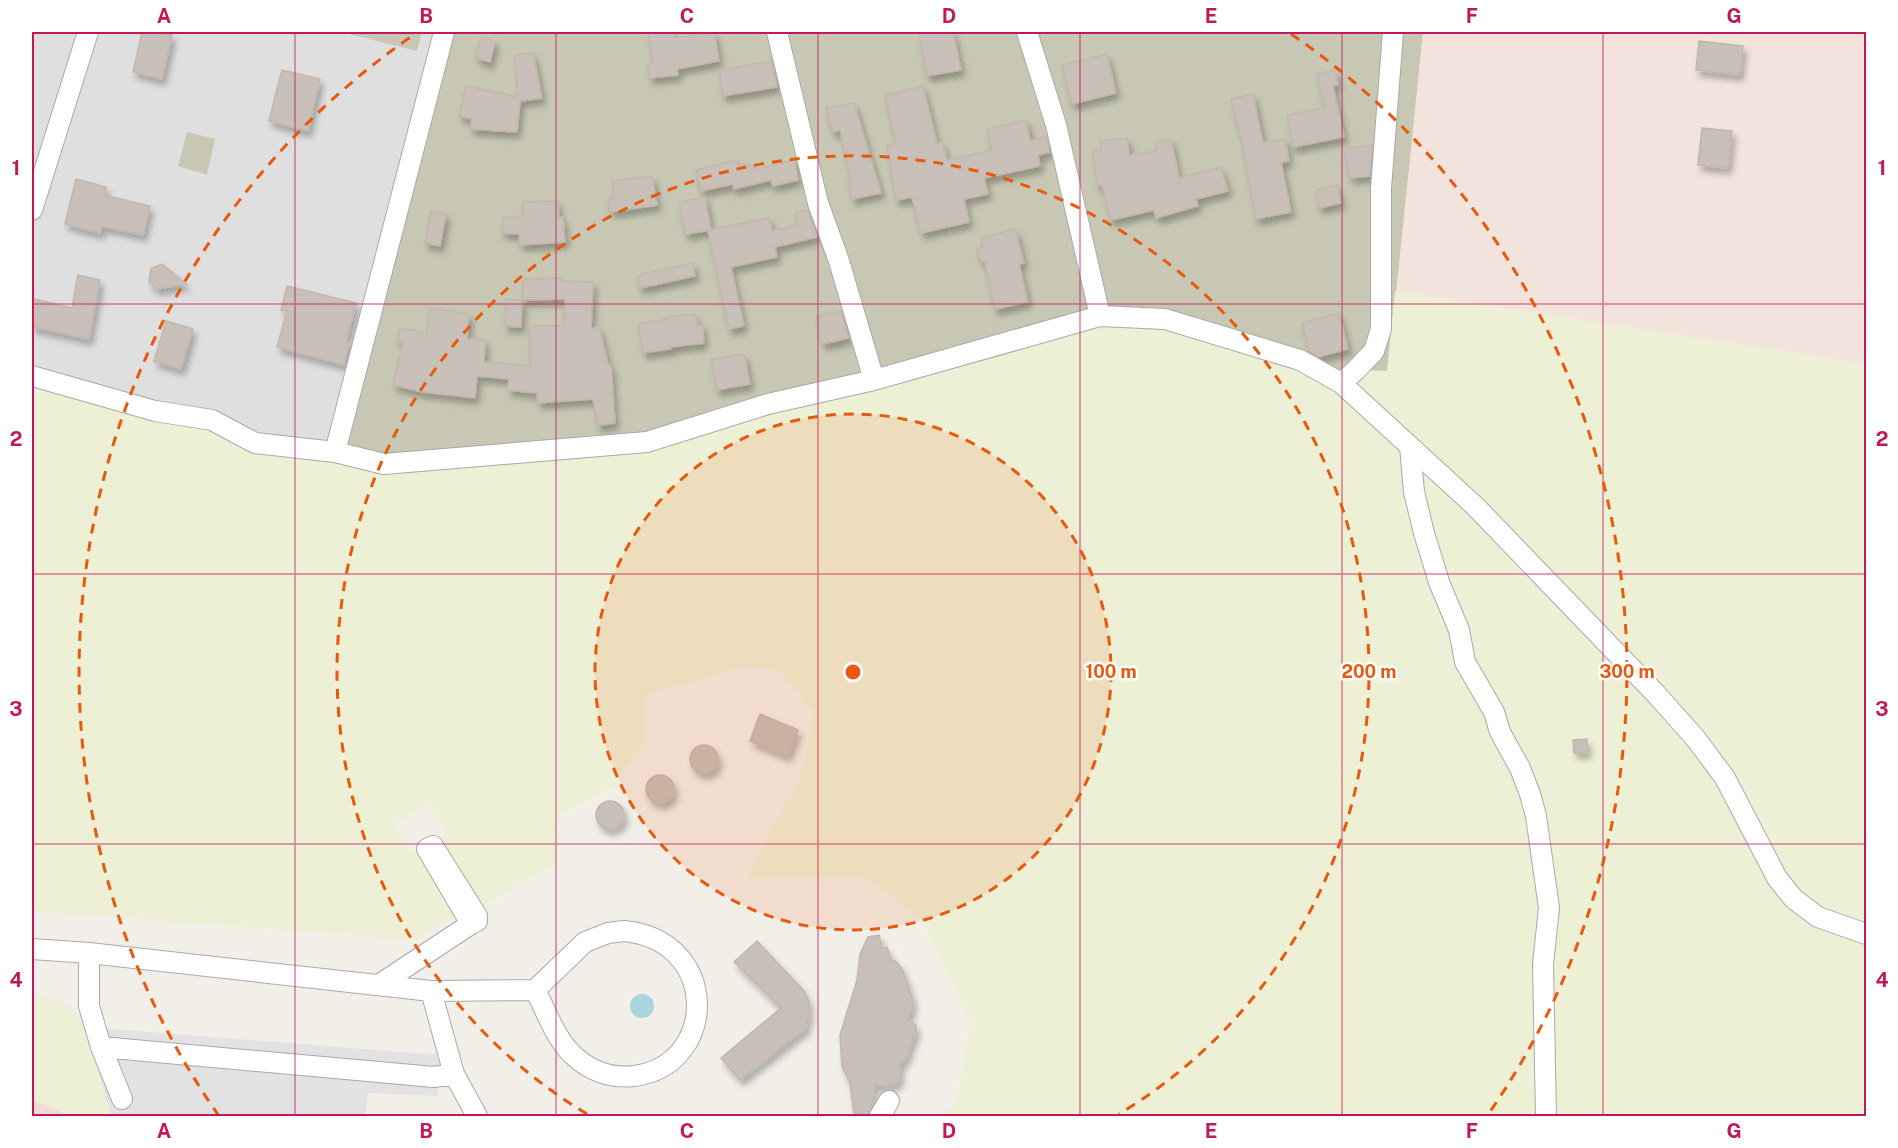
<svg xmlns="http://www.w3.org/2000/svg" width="1898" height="1148" font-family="'Public Sans',sans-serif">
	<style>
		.residential { fill: #e0dfdf }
		.commercial { fill: #f2dad9 }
		.military { fill: #f3e3dd }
		.construction { fill: #c7c7b4 }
		.farmland { fill: #eef0d5 }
		.parking { fill: #e2e2e2 }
		.water { fill: #aad3df }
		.building { fill: #c7bfb8; stroke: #c4b6ab; stroke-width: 1.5; filter: url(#shadow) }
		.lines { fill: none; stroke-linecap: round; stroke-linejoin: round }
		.minor-casing { stroke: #a9a9a9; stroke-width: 22 }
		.minor { stroke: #fff; stroke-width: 20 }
		.grid { fill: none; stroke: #c2185b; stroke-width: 1.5; stroke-opacity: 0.55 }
		.ring { fill: none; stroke: #e8590c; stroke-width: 3; stroke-dasharray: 10 8 }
		.centre { fill: #e8590c; stroke: #fff; stroke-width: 3 }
		.ring-label { font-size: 18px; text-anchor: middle; font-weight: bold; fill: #e8590c; stroke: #fff; stroke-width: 5; stroke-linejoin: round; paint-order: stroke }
		.neatline { fill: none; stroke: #c2185b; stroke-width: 2 }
		.grid-label { font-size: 20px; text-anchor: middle; font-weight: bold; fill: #c2185b }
	</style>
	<defs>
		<filter id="shadow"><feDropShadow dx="3.5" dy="6" stdDeviation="3" flood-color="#0004"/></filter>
	</defs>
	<rect width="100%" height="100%" fill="#f2efe9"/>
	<path class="residential" d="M 32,32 L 444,32 L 335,452 L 255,443 L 32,377 Z"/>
	<path class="commercial" d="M 32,1100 L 55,1108 L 68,1116 L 32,1116 Z"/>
	<path class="military" d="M 1423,32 L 1866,32 L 1866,364 L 1395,291 Z"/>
	<path class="construction" d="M 341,32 L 422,32 L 417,51 Z
		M 444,32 L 1423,32 L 1388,371 L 1334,370 L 647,442 L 384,464 L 335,452 Z
		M 187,132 L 215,139 L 207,175 L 178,166 Z"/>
	<path class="farmland" d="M 1395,291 L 1866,364 L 1866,1116 L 943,1116 L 957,1099 L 970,1021 L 922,920 L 866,877 L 747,878 L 770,830 L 799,783 L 815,712 L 777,669 L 744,667 L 645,695 L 644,741 L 615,786 L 555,817 L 558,863 L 482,906 L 435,840 L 446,833 L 428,804 L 394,825 L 412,854 L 421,849 L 460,914 L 416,940 L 32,911 L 32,377 L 155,411 L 255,443 L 371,456 L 647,442 L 1100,316 L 1165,319 L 1334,370 L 1387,371 Z
		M 32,998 L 62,1000 L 86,1027 L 111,1116 L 68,1116 L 55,1108 L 32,1100 Z"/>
	<path class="parking" d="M 86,1027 L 441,1055 L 438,1096 L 368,1093 L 365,1116 L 111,1116 Z"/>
	<path class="water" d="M630 1006a12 12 0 1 1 24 0a12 12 0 1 1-24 0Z"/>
	<path class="building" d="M 142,32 L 157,32 L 172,35 L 162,79 L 133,72 Z
		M 648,32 L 674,32 L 675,38 L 714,32 L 719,61 L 677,69 L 678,75 L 650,78 L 647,64 L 653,63 Z
		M 919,32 L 953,32 L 961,70 L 927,76 Z
		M 481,37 L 495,41 L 490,62 L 476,58 Z
		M 1699,41 L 1743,46 L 1740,75 L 1696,70 Z
		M 533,53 L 542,98 L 520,101 L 517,132 L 470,129 L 472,119 L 459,116 L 466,86 L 518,97 L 515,55 Z
		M 1107,54 L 1116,93 L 1072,104 L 1062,65 Z
		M 772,61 L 777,87 L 723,96 L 719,70 Z
		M 282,70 L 320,79 L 308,131 L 269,121 Z
		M 1335,70 L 1338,85 L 1333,86 L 1344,137 L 1293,147 L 1287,115 L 1325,108 L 1317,74 Z
		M 923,86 L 937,144 L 942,142 L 947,160 L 992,150 L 987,129 L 1026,120 L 1030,141 L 1046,137 L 1050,152 L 1038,155 L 1040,166 L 984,178 L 988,194 L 964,199 L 969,222 L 921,233 L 912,197 L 896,200 L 887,145 L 896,143 L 885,95 Z
		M 1253,94 L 1263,143 L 1285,139 L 1289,161 L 1281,162 L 1291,212 L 1256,219 L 1242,141 L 1231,99 Z
		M 854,103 L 881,193 L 852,199 L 848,180 L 851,180 L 840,130 L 833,132 L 826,108 Z
		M 1702,128 L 1732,131 L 1728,168 L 1698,165 Z
		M 1127,138 L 1129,155 L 1157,151 L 1155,142 L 1171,139 L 1179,178 L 1221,167 L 1228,191 L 1196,199 L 1198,206 L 1156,218 L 1154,210 L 1111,220 L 1102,185 L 1098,186 L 1092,151 L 1101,149 L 1100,141 Z
		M 1372,145 L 1370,176 L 1350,178 L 1344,149 Z
		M 737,160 L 739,165 L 747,163 L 748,166 L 754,165 L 756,169 L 794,160 L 798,180 L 773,186 L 771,180 L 734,189 L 733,184 L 701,191 L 696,170 Z
		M 652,176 L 657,205 L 611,212 L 608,199 L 614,198 L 612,181 Z
		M 76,179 L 106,187 L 104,195 L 150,206 L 143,235 L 102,226 L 100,233 L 65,224 Z
		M 1337,185 L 1341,203 L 1319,208 L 1316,190 Z
		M 705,197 L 711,230 L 687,234 L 685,232 L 679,202 Z
		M 558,201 L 559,217 L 563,217 L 565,242 L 520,245 L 519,234 L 502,233 L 503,217 L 518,218 L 518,216 L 523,215 L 523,202 Z
		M 808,210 L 817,237 L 775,247 L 777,257 L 731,267 L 744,326 L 729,329 L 708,230 L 769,218 L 772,231 L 798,225 L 795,213 Z
		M 431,211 L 446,214 L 440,246 L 425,243 Z
		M 1015,229 L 1024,263 L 1019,264 L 1028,302 L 995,309 L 985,262 L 981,262 L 977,249 L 983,247 L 981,238 Z
		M 693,263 L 695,276 L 640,288 L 637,275 Z
		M 162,264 L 186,284 L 157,289 L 149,282 L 151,268 Z
		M 78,275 L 100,280 L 89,339 L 32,327 L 32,310 L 34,299 L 72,308 Z
		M 561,278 L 561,281 L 593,282 L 591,329 L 599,327 L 608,364 L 611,364 L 615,423 L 598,426 L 593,399 L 538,403 L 537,393 L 508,390 L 509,379 L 477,376 L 475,398 L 423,392 L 393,385 L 403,342 L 397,341 L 400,328 L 427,333 L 430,308 L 469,314 L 467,339 L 485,340 L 484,362 L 530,366 L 530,326 L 564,326 L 565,299 L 523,300 L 522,281 L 525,281 L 524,279 Z
		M 287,286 L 356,303 L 346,342 L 349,343 L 344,365 L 277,347 L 287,311 L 281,310 Z
		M 506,299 L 522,300 L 521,327 L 505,326 Z
		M 841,311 L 849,338 L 822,344 L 816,316 Z
		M 1339,313 L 1348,349 L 1318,357 L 1310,352 L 1302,323 Z
		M 695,314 L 697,326 L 702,325 L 704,343 L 670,347 L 671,349 L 643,353 L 638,324 L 667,319 L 667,317 Z
		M 166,321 L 193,329 L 181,369 L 154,361 Z
		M 744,354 L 750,384 L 717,390 L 711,359 Z
		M 760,714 L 798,730 L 788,756 L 750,741 Z
		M 1587,739 L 1587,753 L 1574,753 L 1573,740 Z
		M690 759a14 14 0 1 1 28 0a14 14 0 1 1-28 0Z
		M646 789a14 14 0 1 1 28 0a14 14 0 1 1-28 0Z
		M596 815a14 14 0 1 1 28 0a14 14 0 1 1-28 0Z
		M 879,935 L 882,948 L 887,947 L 891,960 L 897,962 L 903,971 L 912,997 L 913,1007 L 907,1020 L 916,1025 L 916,1031 L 906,1058 L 900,1065 L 900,1077 L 896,1084 L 887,1086 L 875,1084 L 873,1100 L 868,1116 L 854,1116 L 850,1083 L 842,1067 L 840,1035 L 857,980 L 860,954 L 868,937 Z
		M 757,941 L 804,991 L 809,1002 L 809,1016 L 806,1028 L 740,1080 L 721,1058 L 781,1008 L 734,962 Z"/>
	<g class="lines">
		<g class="minor-casing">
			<path id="minor" d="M 777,32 L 818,203 L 839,261 L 874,380
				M 1027,32 L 1056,125 L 1100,316
				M 32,210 L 88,32
				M 32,376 L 155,411 L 212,420 L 255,443 L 335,452 L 384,464 L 647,442 L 768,404 L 874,380 L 1100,316 L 1165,319 L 1300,360 L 1341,383 L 1475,506 L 1656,694 L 1696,739 L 1725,778 L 1777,878 L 1794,899 L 1818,917 L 1866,934
				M 1341,383 L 1356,370 L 1374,351 L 1381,329 L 1381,188 L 1393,32
				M 1410,446 L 1414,492 L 1424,533 L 1439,582 L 1459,630 L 1465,662 L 1494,712 L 1500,732 L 1520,768 L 1530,794 L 1536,816 L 1549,908 L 1543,964 L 1546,1116
				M 335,452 L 444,32
				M 624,931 C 720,940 719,1065 634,1076 C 610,1079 588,1070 572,1054 C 555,1038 546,1010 535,990 L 585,942 L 608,933 Z
				M 32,949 L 89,953 L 431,991 L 535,990
				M 89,953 L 89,1006 L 101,1047 L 122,1099
				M 380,984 L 471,924 L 427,849 L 433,846 L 477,916 L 477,921 L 471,924
				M 431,991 L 454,1074 L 477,1116
				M 101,1047 L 434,1077 L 454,1074
				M 880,1116 L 889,1101"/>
		</g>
		<use href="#minor" class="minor"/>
	</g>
	<path class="grid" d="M 295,32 L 295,1116M 556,32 L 556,1116M 818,32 L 818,1116M 1080,32 L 1080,1116M 1342,32 L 1342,1116M 1603,32 L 1603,1116M 32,304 L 1866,304M 32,574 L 1866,574M 32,844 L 1866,844"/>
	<circle cx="853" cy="672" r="258" fill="#e8590c" fill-opacity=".12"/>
	<g class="ring">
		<circle cx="853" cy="672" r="258"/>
		<path d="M587 1114A516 516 0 1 1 1119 1114"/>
		<path d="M219 1116A774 774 0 0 1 415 34M1291 34A774 774 0 0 1 1487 1116"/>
	</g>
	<circle cx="853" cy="672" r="9" class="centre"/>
	<g class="ring-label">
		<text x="1111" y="678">100 m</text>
		<text x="1369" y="678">200 m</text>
		<text x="1627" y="678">300 m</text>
	</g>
	<rect width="1898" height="1148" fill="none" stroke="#ffffff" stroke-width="66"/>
	<rect x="33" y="33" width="1832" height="1082" class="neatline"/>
	<g class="grid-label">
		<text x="164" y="23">A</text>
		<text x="426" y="23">B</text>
		<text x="687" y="23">C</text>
		<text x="949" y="23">D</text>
		<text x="1211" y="23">E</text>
		<text x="1472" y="23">F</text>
		<text x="1734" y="23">G</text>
		<text x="16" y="175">1</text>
		<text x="1882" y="175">1</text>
		<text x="16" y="446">2</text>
		<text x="1882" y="446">2</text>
		<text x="16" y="716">3</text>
		<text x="1882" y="716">3</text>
		<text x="16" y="987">4</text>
		<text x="1882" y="987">4</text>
		<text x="164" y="1138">A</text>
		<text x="426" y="1138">B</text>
		<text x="687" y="1138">C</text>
		<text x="949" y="1138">D</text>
		<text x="1211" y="1138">E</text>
		<text x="1472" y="1138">F</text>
		<text x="1734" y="1138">G</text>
	</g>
</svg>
